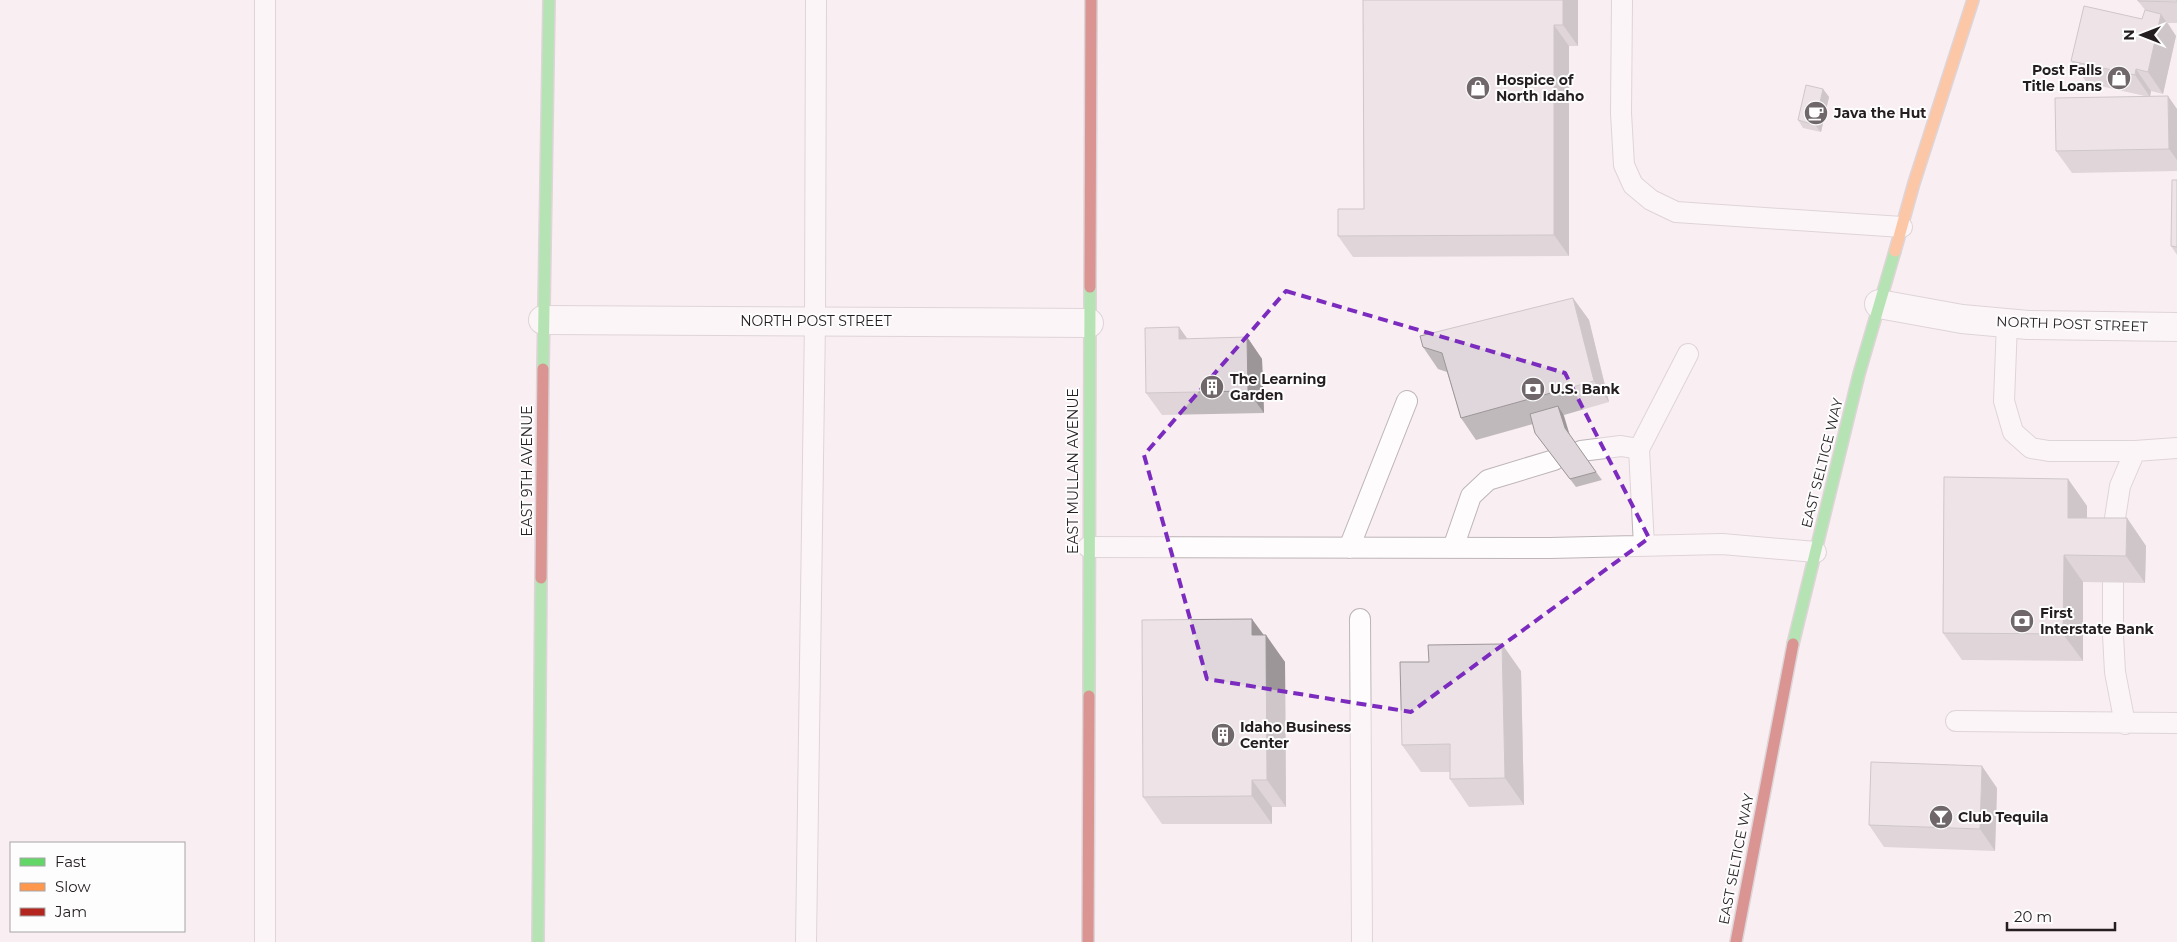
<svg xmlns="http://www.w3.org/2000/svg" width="2177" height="942" font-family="Montserrat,sans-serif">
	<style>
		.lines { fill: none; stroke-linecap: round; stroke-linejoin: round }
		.lane-casing { stroke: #bdb5b8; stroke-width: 22 }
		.street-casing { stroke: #bdb5b8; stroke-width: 30 }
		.fast-casing { stroke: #bdb5b8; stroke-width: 14 }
		.slow-casing { stroke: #bdb5b8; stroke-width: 14 }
		.jam-casing { stroke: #bdb5b8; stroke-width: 14 }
		.lane { stroke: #fefcfd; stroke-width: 20 }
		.street { stroke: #fefcfd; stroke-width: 28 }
		.fast { stroke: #63d668; stroke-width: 11 }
		.slow { stroke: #ff974d; stroke-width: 11 }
		.jam { stroke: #b3261e; stroke-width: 11 }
		.wall { fill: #c0b9bc }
		.shaded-wall { fill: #9c9699 }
		.building { fill: #dfd7db; stroke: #9c9699 }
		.marked { fill: none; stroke: #7b2cbf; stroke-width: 4; stroke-dasharray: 10 6; stroke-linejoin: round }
		.labels { text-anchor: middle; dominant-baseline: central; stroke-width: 4; stroke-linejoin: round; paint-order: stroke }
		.poi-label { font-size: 14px; font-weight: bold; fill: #251e21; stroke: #fdfdfd; text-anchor: start }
		.street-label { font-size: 14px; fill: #251e21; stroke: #fdfdfd }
	</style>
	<rect width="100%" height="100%" fill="#f9eef2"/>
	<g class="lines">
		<g class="lane-casing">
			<path id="lane" d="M 265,0 L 265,942
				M 1622,0 L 1621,113 L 1624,165 L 1633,185 L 1651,200 L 1676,212 L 1902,227
				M 2007,323 L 2004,401 L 2013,432 L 2031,448 L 2049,451 L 2135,451 L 2177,448
				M 1581,451 L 1621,446 L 1639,449
				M 1644,546 L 1639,449 L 1688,354
				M 1088,547 L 1550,548 L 1722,544 L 1816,552
				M 1349,548 L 1407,401
				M 1453,548 L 1471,496 L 1488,480 L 1554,460
				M 1360,619 L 1362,942
				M 1956,721 L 2177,723
				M 2125,724 L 2115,672 L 2113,635 L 2113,531 L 2120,486 L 2135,451
				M 806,942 L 815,321 L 816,0"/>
		</g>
		<g class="street-casing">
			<path id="street" d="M 1879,304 L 1962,319 L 2028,325 L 2177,327
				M 543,320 L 1089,323"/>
		</g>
		<g class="fast-casing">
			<path id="fast" d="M 543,369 L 549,0
				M 1793,644 L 1859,374 L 1895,251
				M 1089,696 L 1090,287
				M 538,942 L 541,578"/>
		</g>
		<g class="slow-casing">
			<path id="slow" d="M 1895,251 L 1914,183 L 1973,0"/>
		</g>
		<g class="jam-casing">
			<path id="jam" d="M 1090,287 L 1091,0
				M 541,578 L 543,369
				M 1088,942 L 1089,696
				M 1736,942 L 1793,644"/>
		</g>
		<use href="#lane" class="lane"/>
		<use href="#street" class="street"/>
		<use href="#fast" class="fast"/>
		<use href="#slow" class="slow"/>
		<use href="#jam" class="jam"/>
	</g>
	<path class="wall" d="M 1363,0 L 1578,0 L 1578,46 L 1569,46 L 1569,256 L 1353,257 L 1338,236 L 1364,209 Z
		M 2177,0 L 2177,23 L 2168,23 L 2176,36 L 2163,94 L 2151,91 L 2150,96 L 2177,109 L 2177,171 L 2072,173 L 2056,151 L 2145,96 L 2087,83 L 2071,61 L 2142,19 L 2145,10 L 2138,1 Z
		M 1823,89 L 1829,97 L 1821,132 L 1803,128 L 1798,120 Z
		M 2177,180 L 2177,255 L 2171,246 Z
		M 1573,298 L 1589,320 L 1609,402 L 1564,415 L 1570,436 L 1602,480 L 1576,487 L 1535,433 L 1533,424 L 1476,440 L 1461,418 L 1447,372 L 1438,369 L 1423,347 Z
		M 1179,327 L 1187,339 L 1247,337 L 1262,359 L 1264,413 L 1162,415 L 1146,393 Z
		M 2068,479 L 2087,506 L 2087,518 L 2127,518 L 2146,546 L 2145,583 L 2083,582 L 2083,661 L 1962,660 L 1943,633 Z
		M 1263,635 L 1285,662 L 1286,807 L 1272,807 L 1272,824 L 1162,824 L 1143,797 Z
		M 1429,662 L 1521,671 L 1524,805 L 1469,807 L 1450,779 L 1450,772 L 1421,772 L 1402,745 Z
		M 1997,788 L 1995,851 L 1884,847 L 1869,825 Z"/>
	<path class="shaded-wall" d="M 1563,0 L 1578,0 L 1578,46 L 1563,25 Z
		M 2161,14 L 2176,36 L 2163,94 L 2148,72 Z
		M 1554,25 L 1569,46 L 1569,256 L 1554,235 Z
		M 2136,69 L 2151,91 L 2150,97 L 2135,75 Z
		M 1823,89 L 1829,97 L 1821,132 L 1815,125 Z
		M 2168,96 L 2177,109 L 2177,160 L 2169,149 Z
		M 1573,298 L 1589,320 L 1609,402 L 1594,381 Z
		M 1179,327 L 1194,348 L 1179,339 Z
		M 1247,337 L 1262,359 L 1264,413 L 1248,391 Z
		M 1558,406 L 1563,414 L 1570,436 L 1565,428 Z
		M 2068,479 L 2087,506 L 2087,545 L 2068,518 Z
		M 2127,518 L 2146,546 L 2145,583 L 2126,556 Z
		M 2064,555 L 2083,582 L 2083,661 L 2063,634 Z
		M 1252,619 L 1266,638 L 1266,635 L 1285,662 L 1286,807 L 1267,780 L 1252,635 Z
		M 1502,644 L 1521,671 L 1524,805 L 1505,778 Z
		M 1982,766 L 1997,788 L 1995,851 L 1980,829 Z
		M 1252,780 L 1272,807 L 1272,824 L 1252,796 Z"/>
	<path class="building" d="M 1363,0 L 1563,0 L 1563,25 L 1554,25 L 1554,235 L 1338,236 L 1338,209 L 1364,209 Z
		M 2138,0 L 2177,0 L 2177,2 L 2138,1 Z
		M 2084,6 L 2142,19 L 2145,10 L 2161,14 L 2148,72 L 2136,69 L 2135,75 L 2071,61 Z
		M 1806,85 L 1823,89 L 1815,125 L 1798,120 Z
		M 2168,96 L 2169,149 L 2056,151 L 2055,98 Z
		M 2172,180 L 2177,180 L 2177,247 L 2171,246 Z
		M 1573,298 L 1594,381 L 1461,418 L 1442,353 L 1423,347 L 1420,336 Z
		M 1179,327 L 1179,339 L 1247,337 L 1248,391 L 1146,393 L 1145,328 Z
		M 1558,406 L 1565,428 L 1596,472 L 1570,479 L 1535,433 L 1530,414 Z
		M 1944,477 L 2068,479 L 2068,518 L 2127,518 L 2126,556 L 2064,555 L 2063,634 L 1943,633 Z
		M 1252,619 L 1252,635 L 1266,635 L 1267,780 L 1252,780 L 1252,796 L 1143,797 L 1142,620 Z
		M 1502,644 L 1505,778 L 1450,779 L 1450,744 L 1402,745 L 1400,662 L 1429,662 L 1428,645 Z
		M 1871,762 L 1982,766 L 1980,829 L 1869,825 Z"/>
	<path d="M0 0H2177V942H0ZM 1286,291 L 1565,373 L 1649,538 L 1411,712 L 1207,679 L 1144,455 Z" fill="#f9eef2" fill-opacity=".55" fill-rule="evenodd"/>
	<path class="marked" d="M 1286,291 L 1565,373 L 1649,538 L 1411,712 L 1207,679 L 1144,455 Z"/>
	<defs>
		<g id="shop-disc" transform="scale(1.25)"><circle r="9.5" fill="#6f676a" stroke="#fdfdfd"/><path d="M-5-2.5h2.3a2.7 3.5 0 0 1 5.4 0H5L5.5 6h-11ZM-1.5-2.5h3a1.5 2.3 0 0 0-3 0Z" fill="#fff"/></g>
		<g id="cafe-disc" transform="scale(1.25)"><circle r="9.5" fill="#6f676a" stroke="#fdfdfd"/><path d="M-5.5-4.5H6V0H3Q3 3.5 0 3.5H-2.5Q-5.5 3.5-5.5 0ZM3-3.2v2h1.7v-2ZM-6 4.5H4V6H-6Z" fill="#fff"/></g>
		<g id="building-disc" transform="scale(1.25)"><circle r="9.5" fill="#6f676a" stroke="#fdfdfd"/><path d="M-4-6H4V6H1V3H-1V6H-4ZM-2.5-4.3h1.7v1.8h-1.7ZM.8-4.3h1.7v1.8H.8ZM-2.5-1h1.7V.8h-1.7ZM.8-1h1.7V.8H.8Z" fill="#fff"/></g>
		<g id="bank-disc" transform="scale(1.25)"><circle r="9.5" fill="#6f676a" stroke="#fdfdfd"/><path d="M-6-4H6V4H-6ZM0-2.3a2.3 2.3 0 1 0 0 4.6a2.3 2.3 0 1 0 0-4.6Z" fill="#fff"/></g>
		<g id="bar-disc" transform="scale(1.25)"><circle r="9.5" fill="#6f676a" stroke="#fdfdfd"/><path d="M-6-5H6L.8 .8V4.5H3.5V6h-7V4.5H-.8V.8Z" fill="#fff"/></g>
	</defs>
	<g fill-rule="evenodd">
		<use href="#shop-disc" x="2119" y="78"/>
		<use href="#shop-disc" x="1478" y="88"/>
		<use href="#cafe-disc" x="1816" y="113"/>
		<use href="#building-disc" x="1212" y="387"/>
		<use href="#bank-disc" x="1533" y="389"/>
		<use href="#bank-disc" x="2022" y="621"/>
		<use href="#building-disc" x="1223" y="735"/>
		<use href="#bar-disc" x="1941" y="817"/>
	</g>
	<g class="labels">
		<g class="poi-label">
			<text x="2102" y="70" text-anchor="end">Post Falls<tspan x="2102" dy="16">Title Loans</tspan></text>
			<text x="1496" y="80">Hospice of<tspan x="1496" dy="16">North Idaho</tspan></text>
			<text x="1834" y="113">Java the Hut</text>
			<text x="1230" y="379">The Learning<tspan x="1230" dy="16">Garden</tspan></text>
			<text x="1550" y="389">U.S. Bank</text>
			<text x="2040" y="613">First<tspan x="2040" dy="16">Interstate Bank</tspan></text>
			<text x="1240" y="727">Idaho Business<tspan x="1240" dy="16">Center</tspan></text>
			<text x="1958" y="817">Club Tequila</text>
		</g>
		<g class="street-label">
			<text x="816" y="321">NORTH POST STREET</text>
			<text transform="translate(2072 324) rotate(2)">NORTH POST STREET</text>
			<text transform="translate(1822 463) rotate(-76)">EAST SELTICE WAY</text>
			<text transform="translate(527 471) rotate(-90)">EAST 9TH AVENUE</text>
			<text transform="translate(1073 471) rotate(-90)">EAST MULLAN AVENUE</text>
			<text transform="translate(1736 859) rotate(-79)">EAST SELTICE WAY</text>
		</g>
	</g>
	<rect x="10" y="842" width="175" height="90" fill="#fdfdfd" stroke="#a7a4a5"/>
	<rect x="20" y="858" width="25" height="8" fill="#63d668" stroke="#a7a4a5"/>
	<text x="55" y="867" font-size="15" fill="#251e21">Fast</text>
	<rect x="20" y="883" width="25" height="8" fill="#ff974d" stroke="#a7a4a5"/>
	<text x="55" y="892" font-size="15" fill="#251e21">Slow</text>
	<rect x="20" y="908" width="25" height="8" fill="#b3261e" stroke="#a7a4a5"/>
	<text x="55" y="917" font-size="15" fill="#251e21">Jam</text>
	<g transform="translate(2142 35) rotate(270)" stroke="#fdfdfd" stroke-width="4" paint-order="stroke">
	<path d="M0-4L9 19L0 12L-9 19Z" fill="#251e21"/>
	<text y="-8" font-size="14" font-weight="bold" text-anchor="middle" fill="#251e21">N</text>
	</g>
	<path d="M2007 922v8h108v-8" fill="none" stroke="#251e21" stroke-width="2.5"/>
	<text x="2014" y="922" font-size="15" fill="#251e21" stroke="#fdfdfd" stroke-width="4" paint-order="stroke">20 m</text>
</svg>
